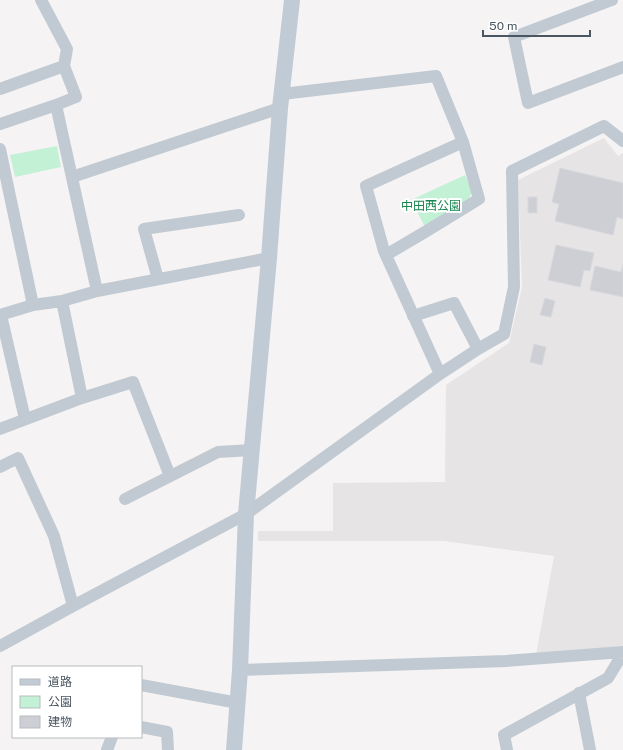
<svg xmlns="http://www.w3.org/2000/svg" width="623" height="750" font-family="'Public Sans','Noto Sans JP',sans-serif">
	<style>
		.education { fill: #e6e4e5 }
		.green { fill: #c3f1d5 }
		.building { fill: #cdcfd5; stroke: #d7d9de }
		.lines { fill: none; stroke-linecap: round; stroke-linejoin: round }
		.street { stroke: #c1cad2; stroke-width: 12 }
		.secondary { stroke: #c1cbd6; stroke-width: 16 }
		.labels { text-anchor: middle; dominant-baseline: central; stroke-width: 4; stroke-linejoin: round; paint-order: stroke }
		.park-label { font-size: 12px; fill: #17864f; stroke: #fff }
	</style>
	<rect width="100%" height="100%" fill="#f5f3f3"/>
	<path class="education" d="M 604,138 L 618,156 L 623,153 L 623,646 L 536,655 L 554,556 L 444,541 L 258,541 L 258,531 L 333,531 L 333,483 L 445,482 L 446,385 L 509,343 L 522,287 L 518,180 Z"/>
	<path class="green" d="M 57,146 L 61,167 L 15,177 L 10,155 Z
		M 465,175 L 472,191 L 469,199 L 425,227 L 411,200 Z"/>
	<path class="building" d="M 560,168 L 623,183 L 623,219 L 617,217 L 613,235 L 555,221 L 559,204 L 552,202 Z
		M 528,197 L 537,197 L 537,213 L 528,213 Z
		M 556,245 L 594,253 L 590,271 L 584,270 L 580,287 L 548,280 Z
		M 623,264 L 623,297 L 590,290 L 595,266 L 621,272 Z
		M 545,298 L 555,301 L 551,317 L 540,315 Z
		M 534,344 L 546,347 L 542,365 L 530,362 Z"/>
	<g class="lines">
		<path class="street" d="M 612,0 L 514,37 L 528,103 L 623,67
			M 0,89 L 64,66
			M 282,94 L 436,76 L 463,142 L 366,186 L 384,251 L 440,374
			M 56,105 L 97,291
			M 0,124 L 56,105 L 76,97 L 64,66 L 67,49 L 41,0
			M 0,149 L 33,305
			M 72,177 L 280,108
			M 386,255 L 425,232 L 479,199 L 463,142
			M 158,279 L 144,229 L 239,215
			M 62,301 L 82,398
			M 0,315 L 33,305 L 62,301 L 97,291 L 269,258
			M 1,315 L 25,419
			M 413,316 L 454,303 L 478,349
			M 0,429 L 82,398 L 133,382 L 170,476
			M 0,467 L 18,458 L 54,536 L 73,606
			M 125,499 L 218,452 L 252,450
			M 0,646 L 73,606 L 246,514 L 440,374 L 478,349 L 504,334 L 514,287 L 512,171 L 604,126 L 623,141
			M 240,670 L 506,661 L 623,652
			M 141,685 L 238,703
			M 579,693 L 590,750
			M 141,727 L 167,732 L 168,750
			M 107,750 L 112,737
			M 507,750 L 504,735 L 608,678 L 623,653"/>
		<path class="secondary" d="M 234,750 L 240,670 L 246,514 L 269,258 L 280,108 L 292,0"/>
	</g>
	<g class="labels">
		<g class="park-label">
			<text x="431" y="206">中田西公園</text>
		</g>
	</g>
	<rect x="12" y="666" width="130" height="72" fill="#ffffff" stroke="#b7bbc0"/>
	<rect x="20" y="679" width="20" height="6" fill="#c1cbd6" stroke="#b7bbc0"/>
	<text x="48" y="686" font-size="12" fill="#4a5661">道路</text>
	<rect x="20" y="696" width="20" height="12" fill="#c3f1d5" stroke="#b7bbc0"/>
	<text x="48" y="706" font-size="12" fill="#4a5661">公園</text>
	<rect x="20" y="716" width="20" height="12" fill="#cdcfd5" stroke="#b7bbc0"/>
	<text x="48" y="726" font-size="12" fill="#4a5661">建物</text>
	<path d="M483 30v6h107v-6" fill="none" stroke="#4a5661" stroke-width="2"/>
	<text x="489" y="30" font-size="12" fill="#4a5661" stroke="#ffffff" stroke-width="3" paint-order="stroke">50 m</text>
</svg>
